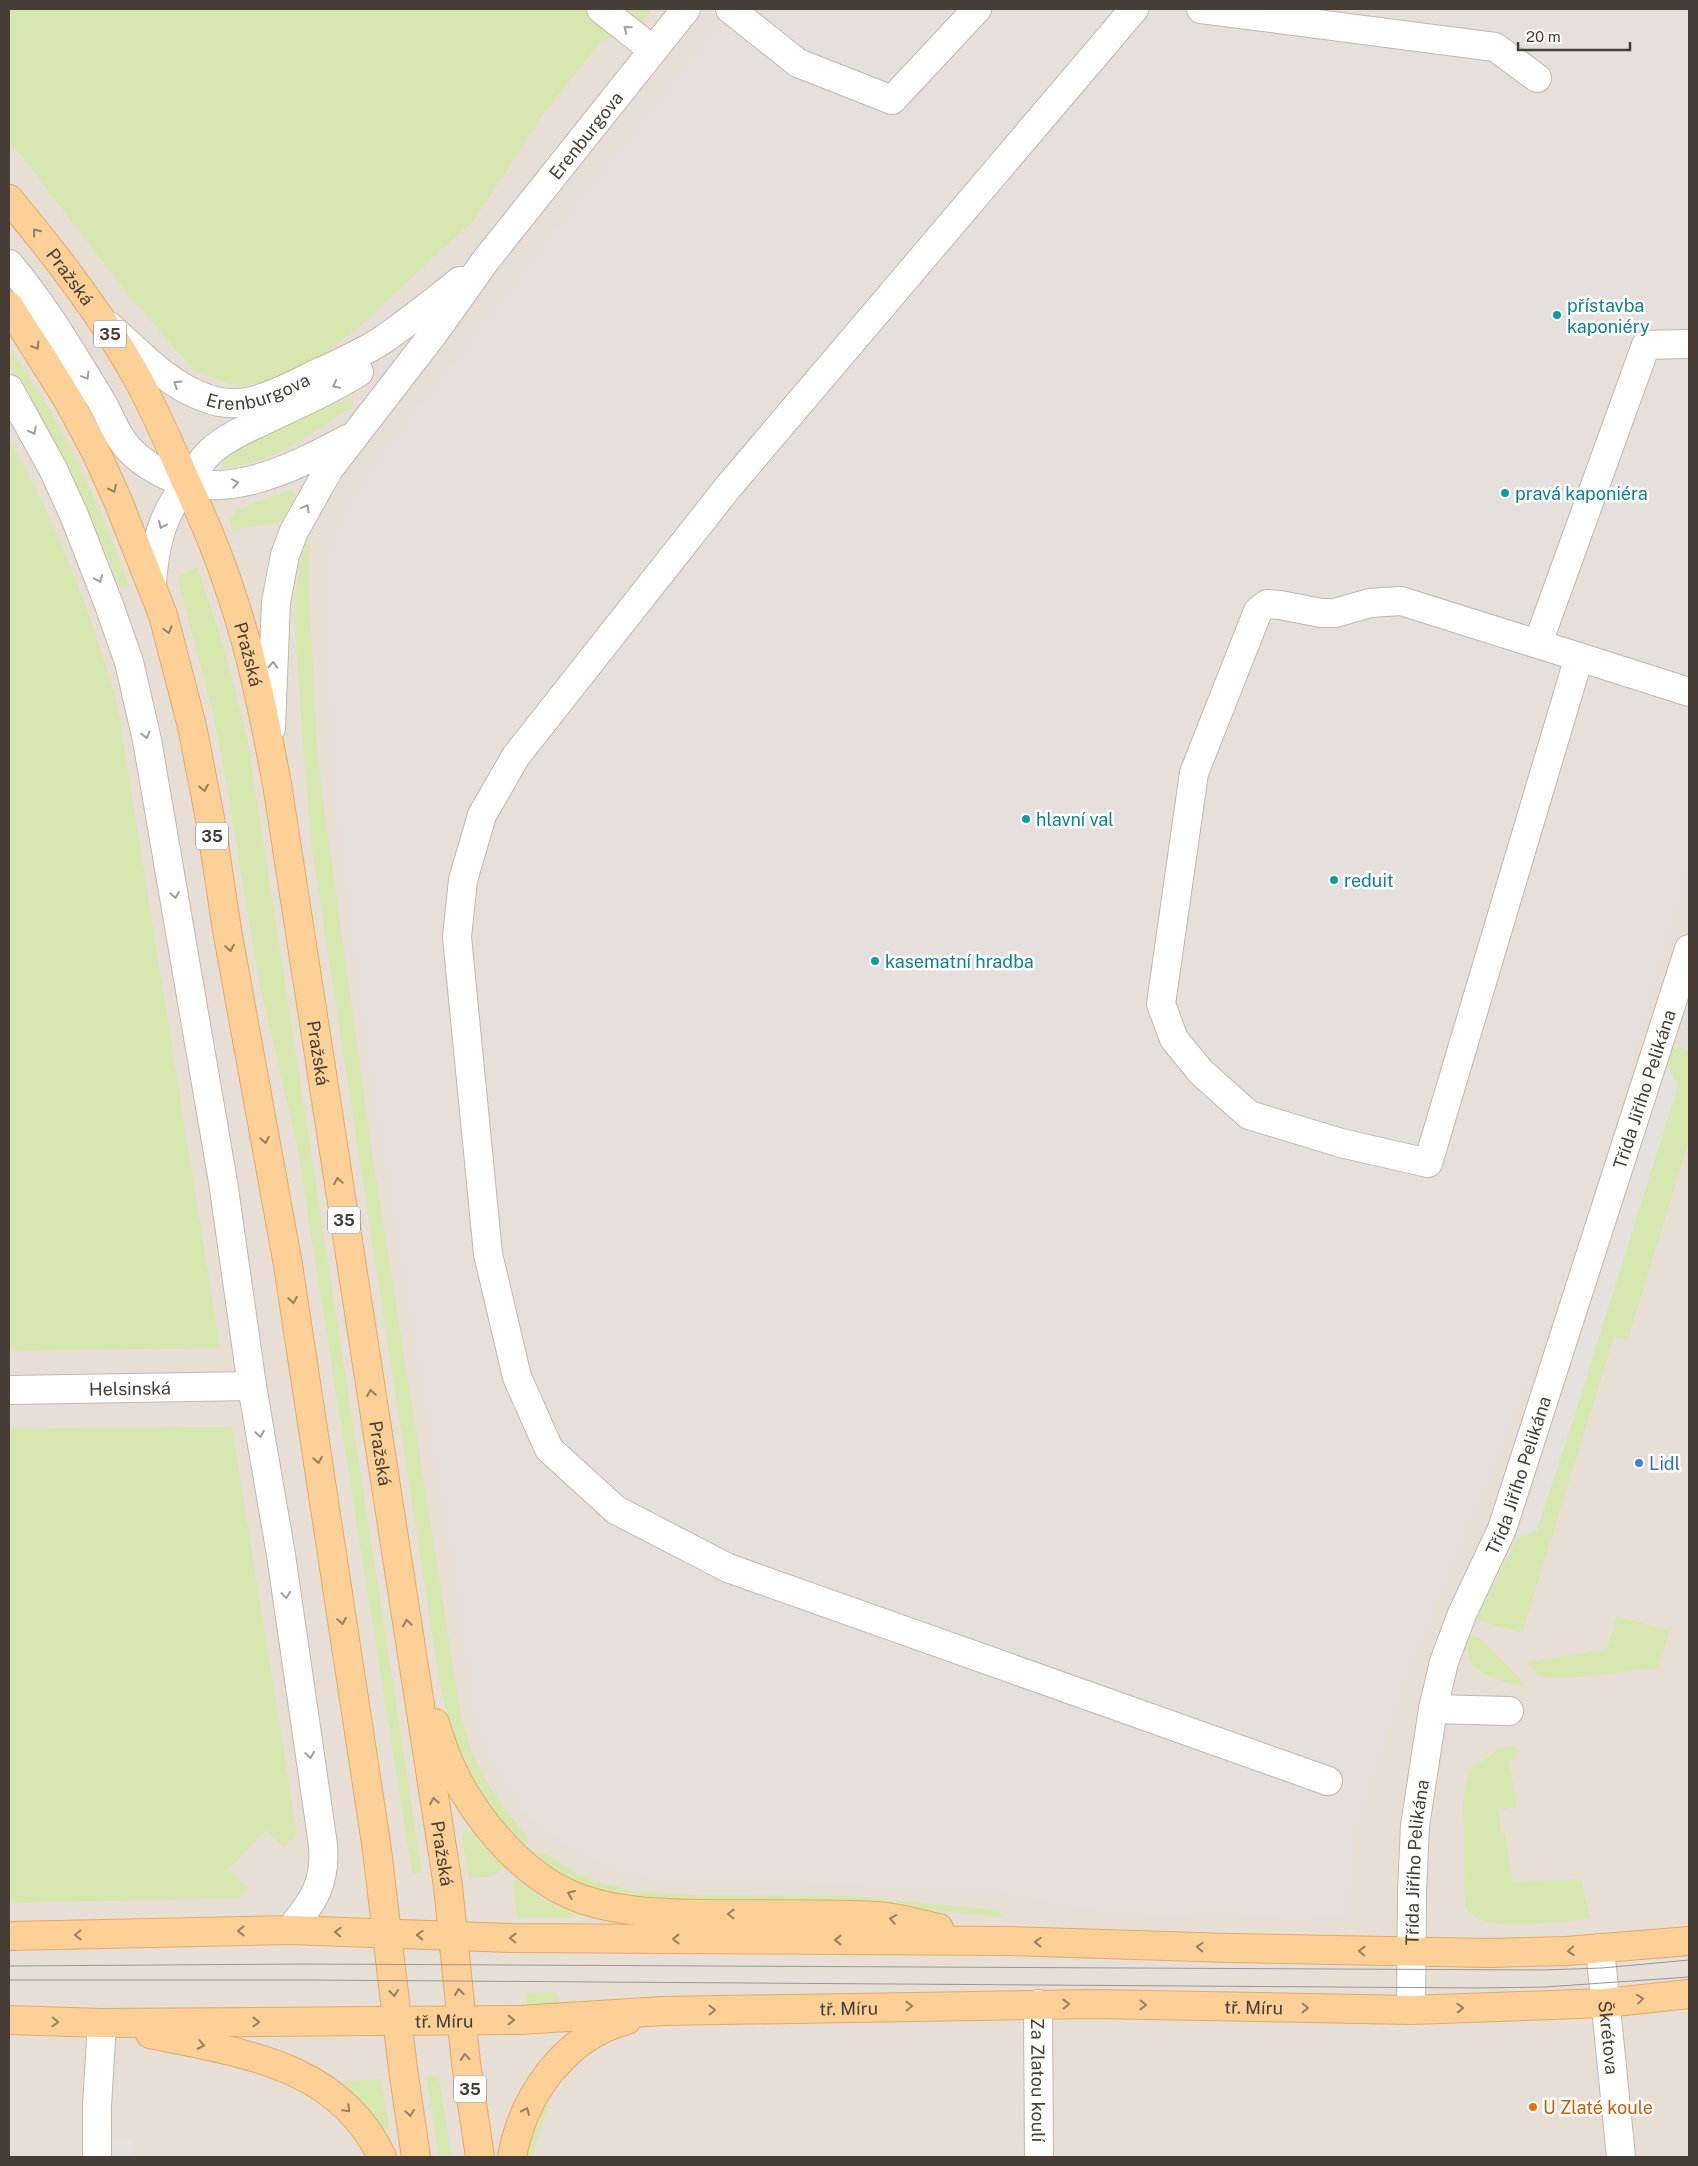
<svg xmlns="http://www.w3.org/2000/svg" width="1698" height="2166" font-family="'Public Sans',sans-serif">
<rect width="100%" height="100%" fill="#f3eee7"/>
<path fill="#e7dfd5" d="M 653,9 L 1689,9 L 1689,2157 L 9,2157 L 9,74 L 543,115 L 600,42 L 641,24 Z"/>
<path fill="#e5e0dc" d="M 732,9 L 1689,9 L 1689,869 L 1596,1189 L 1531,1378 L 1413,1664 L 1360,1817 L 1347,1918 L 1291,1919 L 1187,1914 L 1186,1918 L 1133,1916 L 1132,1912 L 1081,1910 L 989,1891 L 648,1879 L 599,1864 L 548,1833 L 522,1809 L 501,1779 L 482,1743 L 472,1707 L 458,1599 L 369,1075 L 332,789 L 326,622 L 326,582 L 329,551 L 349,504 L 373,466 L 562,222 Z"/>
<path fill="#d6e7b0" d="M 9,9 L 653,9 L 641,24 L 600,43 L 543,115 L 474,220 L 360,326 L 320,357 L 265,382 L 241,386 L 216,380 L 194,370 L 128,295 L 20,154 L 9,143 Z
M 9,347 C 61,419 100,503 129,586 L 121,589 L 73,475 L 32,400 L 9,364 Z
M 350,399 L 354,401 L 353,406 C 315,430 275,464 228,467 L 225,467 L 222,463 L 223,458 L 229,452 L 331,404 Z
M 9,440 C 57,522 90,611 117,702 L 220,1348 L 9,1351 Z
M 292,490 L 295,494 L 294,499 L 280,522 L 233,530 L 229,519 L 236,510 L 286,491 Z
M 307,542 L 310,544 L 309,585 L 316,733 L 321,785 L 372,1152 L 461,1716 C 473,1767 493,1796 527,1836 L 528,1841 L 523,1844 C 477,1798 451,1742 439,1679 L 312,849 C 307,795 303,743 299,689 C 296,645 290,584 307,542 Z
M 197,567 L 222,641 L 247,737 L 422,1873 L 412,1873 L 297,1146 L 258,976 L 226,781 L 213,713 L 177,577 Z
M 1673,1046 L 1689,1050 L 1689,1141 L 1628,1339 L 1614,1337 L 1522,1633 L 1477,1620 L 1517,1538 L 1537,1530 L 1678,1086 L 1667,1065 Z
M 232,1427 L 297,1834 L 284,1848 L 266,1830 L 228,1870 L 248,1887 L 238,1898 L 9,1903 L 9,1429 Z
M 1617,1616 L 1670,1631 L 1658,1668 C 1637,1669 1555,1683 1541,1676 C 1535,1674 1532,1667 1528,1662 L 1607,1649 Z
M 1470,1635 L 1480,1638 L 1525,1684 L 1524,1688 C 1508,1683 1471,1674 1468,1655 C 1467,1648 1469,1642 1470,1635 Z
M 1516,1746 L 1517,1759 L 1509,1760 L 1517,1807 L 1498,1810 L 1501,1834 L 1505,1834 L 1513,1882 L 1581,1879 L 1590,1918 C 1565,1922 1500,1929 1478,1919 C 1472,1916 1467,1911 1465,1905 L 1463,1801 L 1467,1779 L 1473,1767 L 1500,1748 Z
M 465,1831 L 476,1833 L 504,1867 L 494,1876 L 469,1879 L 462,1837 Z
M 543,1852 L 576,1873 L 601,1883 L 633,1891 L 698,1895 L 850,1896 L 994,1910 L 1000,1912 L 1002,1917 L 896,1907 L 678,1902 L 616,1896 L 582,1885 L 569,1878 L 546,1864 L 538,1855 Z
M 516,1879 C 529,1889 542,1900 557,1906 C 564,1908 570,1908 574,1914 L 573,1918 L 517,1918 L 513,1883 Z
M 555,1992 L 558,1995 L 559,2000 L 557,2005 L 527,2005 L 526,1993 Z
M 438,2075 L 452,2157 L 439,2157 L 426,2076 Z
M 381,2079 L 389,2124 L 389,2127 L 385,2130 L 382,2128 L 364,2103 L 342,2082 Z
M 544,2101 L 549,2105 L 540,2129 L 533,2157 L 526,2157 L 529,2139 Z"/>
<path fill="#e4e1df" d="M 1667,1065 L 1678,1086 L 1574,1417 L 1537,1530 L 1517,1538 Z
M 107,2138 L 132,2138 L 131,2157 L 107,2157 Z"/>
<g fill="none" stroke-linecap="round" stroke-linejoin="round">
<defs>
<g id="minor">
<path d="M 601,9 L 653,50"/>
<path d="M 730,9 L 798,63 L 892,100 L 977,9"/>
<path d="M 1134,9 L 729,486 L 516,756 L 482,815 L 463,880 L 457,937 L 488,1254 L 517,1377 L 549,1449 L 616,1510 L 728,1568 L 1328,1781"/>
<path d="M 1201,9 L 1495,47 L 1537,78"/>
<path d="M 9,264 C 44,305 71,352 100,399 C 110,415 115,434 128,448 C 136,457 147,465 158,471 C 220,506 291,469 347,439"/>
<path id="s1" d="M 109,326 C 139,352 167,385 206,398 C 218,403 234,404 247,402 C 272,397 297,383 320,372 C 342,362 365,352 384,339 C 410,321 435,301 460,281"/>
<path d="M 9,389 L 53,469 L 74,515 L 109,605 L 129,662 L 147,740 L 223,1182 L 252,1386 L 281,1555 L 323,1845 C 326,1885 313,1901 290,1930"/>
<path d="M 152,583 C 155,544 161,517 186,484 C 194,473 200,461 211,451 C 228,436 250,427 271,417 C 301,403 331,390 359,372"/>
<path d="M 1401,601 L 1579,657 L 1428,1163 L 1341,1143 L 1249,1115 L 1201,1072 L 1174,1039 L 1161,1004 L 1194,773 L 1258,611 L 1267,604 L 1280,605 L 1321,613 L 1335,613 L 1370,603 Z"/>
<path d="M 1538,643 L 1646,345 L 1689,344"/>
<path d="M 1579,657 L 1689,692"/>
<path id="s2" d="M 271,728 L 276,602 L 285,555 L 294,531 L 329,469 L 434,333 L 486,260 L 686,9"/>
<path id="s3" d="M 9,1390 L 252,1386"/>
<path d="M 1433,1709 L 1509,1711"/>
<path id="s4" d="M 1600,1948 L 1621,2157"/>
<path id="s5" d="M 1038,2004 L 1039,2157"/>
<path id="s6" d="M 1411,2010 L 1412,1892 L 1415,1826 L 1433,1709 L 1444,1662 L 1462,1614 L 1502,1529 L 1689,949"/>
<path d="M 97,2157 L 97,2106 L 102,2023"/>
</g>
<g id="major">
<path id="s7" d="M 9,199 C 55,254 100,312 135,374 C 155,410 171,447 187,484 C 204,520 220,558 232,596 C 253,658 265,721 277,784 L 448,1886 L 466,2063 L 480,2157"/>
<path d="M 9,306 L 68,400 L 95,450 L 118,501 L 163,615 L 192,726 L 211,824 L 227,930 L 288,1265 L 377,1850 L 403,2069 L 416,2157"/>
<path d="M 435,1723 C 440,1739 445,1755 452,1769 C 474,1817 520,1872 569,1894 C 611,1913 661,1913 706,1914 C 763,1915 820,1913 876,1916 C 897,1917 919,1924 939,1928"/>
<path d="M 9,1936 L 290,1930 L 510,1938 L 1010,1941 L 1230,1948 L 1489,1953 L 1567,1951 L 1689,1941"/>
<path id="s8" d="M 9,2020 L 102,2023 L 520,2020 L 663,2011 L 1094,2004 L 1411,2010 L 1606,2003 L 1689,1994"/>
<path d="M 150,2034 C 240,2053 338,2063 382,2157"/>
<path d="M 512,2157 C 523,2096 564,2037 627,2020"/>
</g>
</defs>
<use href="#minor" stroke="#c1b7ad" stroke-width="30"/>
<use href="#major" stroke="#e2aa66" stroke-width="30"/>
<use href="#minor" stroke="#fff" stroke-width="28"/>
<use href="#major" stroke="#fcd097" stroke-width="28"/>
<path stroke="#969696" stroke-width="1" d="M 9,1966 L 303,1964 L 1541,1970 L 1602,1968 L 1689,1960
M 9,1980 L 309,1980 L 1480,1988 L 1545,1987 L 1689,1977"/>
</g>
<defs><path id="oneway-chevron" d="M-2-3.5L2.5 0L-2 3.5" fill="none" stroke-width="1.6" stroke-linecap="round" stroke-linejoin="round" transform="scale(1.25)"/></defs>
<g stroke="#a29e9a">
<use href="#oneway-chevron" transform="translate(627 29) rotate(-141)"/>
<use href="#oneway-chevron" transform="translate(86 376) rotate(59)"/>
<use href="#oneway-chevron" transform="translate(177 384) rotate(-148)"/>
<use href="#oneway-chevron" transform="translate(336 385) rotate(152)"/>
<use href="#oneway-chevron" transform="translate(33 431) rotate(62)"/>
<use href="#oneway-chevron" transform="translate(235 483) rotate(-11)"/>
<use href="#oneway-chevron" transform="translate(306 508) rotate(-61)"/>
<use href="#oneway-chevron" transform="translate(162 525) rotate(113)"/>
<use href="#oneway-chevron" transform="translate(99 579) rotate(68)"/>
<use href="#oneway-chevron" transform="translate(273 665) rotate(-88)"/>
<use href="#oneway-chevron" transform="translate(146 735) rotate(77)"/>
<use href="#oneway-chevron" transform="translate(175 895) rotate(80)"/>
<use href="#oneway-chevron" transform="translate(260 1434) rotate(80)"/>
<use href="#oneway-chevron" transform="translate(286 1595) rotate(82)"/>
<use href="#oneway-chevron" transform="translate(310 1755) rotate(82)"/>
</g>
<g stroke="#987f62">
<use href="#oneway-chevron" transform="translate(36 232) rotate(-128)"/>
<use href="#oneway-chevron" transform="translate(36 346) rotate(58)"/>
<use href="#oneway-chevron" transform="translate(113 489) rotate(65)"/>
<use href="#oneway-chevron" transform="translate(168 630) rotate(74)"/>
<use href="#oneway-chevron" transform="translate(204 788) rotate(79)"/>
<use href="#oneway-chevron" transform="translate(230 948) rotate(80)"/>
<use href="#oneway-chevron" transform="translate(265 1140) rotate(80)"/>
<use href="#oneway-chevron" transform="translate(338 1181) rotate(-99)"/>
<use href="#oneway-chevron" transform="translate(293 1300) rotate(81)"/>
<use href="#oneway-chevron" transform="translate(371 1393) rotate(-99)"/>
<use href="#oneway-chevron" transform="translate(318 1460) rotate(81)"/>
<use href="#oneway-chevron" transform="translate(342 1621) rotate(81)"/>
<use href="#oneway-chevron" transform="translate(407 1623) rotate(-99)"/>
<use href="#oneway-chevron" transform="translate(434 1801) rotate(-99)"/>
<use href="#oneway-chevron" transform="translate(571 1894) rotate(-157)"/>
<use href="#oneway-chevron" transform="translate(731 1914) rotate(-179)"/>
<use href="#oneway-chevron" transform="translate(893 1919) rotate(-169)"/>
<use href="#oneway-chevron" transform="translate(241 1931) rotate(179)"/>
<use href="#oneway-chevron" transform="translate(338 1932) rotate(-178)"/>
<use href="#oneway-chevron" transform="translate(78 1935) rotate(179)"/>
<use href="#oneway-chevron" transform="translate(420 1935) rotate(-178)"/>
<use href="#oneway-chevron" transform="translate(513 1938) rotate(-179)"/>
<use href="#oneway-chevron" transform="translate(676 1939) rotate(-180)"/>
<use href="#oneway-chevron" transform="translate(838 1940) rotate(-180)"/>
<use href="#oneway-chevron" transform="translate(1038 1942) rotate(-178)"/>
<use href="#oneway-chevron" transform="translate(1200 1947) rotate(-178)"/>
<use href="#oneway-chevron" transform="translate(1362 1951) rotate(-179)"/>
<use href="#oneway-chevron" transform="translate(1571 1951) rotate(176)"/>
<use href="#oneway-chevron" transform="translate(459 1992) rotate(-97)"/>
<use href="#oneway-chevron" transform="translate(394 1993) rotate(83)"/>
<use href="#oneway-chevron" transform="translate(1640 1999) rotate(-7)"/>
<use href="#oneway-chevron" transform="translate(1066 2004) rotate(-1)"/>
<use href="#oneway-chevron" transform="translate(1143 2005) rotate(1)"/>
<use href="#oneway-chevron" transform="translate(909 2006) rotate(-1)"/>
<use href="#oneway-chevron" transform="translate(1305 2008) rotate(1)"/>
<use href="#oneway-chevron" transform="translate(1460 2008) rotate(-2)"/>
<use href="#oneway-chevron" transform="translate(712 2010) rotate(-1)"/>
<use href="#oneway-chevron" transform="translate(511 2020)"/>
<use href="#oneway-chevron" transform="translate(55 2022) rotate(2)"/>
<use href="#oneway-chevron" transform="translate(256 2022)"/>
<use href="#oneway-chevron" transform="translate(201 2045) rotate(12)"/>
<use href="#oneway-chevron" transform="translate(465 2057) rotate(-95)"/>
<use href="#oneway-chevron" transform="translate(347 2109) rotate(46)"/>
<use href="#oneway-chevron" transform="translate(526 2111) rotate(-66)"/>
<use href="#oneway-chevron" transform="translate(410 2113) rotate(81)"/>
</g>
<g fill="#0f9aa8" stroke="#fff" stroke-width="2">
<circle cx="1557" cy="315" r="5"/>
<circle cx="1505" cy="493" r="5"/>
<circle cx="1026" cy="819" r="5"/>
<circle cx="1334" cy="880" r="5"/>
<circle cx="875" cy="961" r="5"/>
</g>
<circle fill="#3f7fe0" stroke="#fff" stroke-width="2" cx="1639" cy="1463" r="5"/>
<circle fill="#e8710a" stroke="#fff" stroke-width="2" cx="1533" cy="2107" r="5"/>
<g text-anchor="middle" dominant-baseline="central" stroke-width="5" stroke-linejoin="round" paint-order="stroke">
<g fill="#fff" stroke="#7e7772" stroke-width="1">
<rect x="94" y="320.5" width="32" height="27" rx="4"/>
<rect x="196" y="822.5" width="32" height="27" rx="4"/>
<rect x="328" y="1206.5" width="32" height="27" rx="4"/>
<rect x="454" y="2075.5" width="32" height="27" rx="4"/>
</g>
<g font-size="16" font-weight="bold" fill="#463d36">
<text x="110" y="334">35</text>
<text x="212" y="836">35</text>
<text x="344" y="1220">35</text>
<text x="470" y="2089">35</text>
</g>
<g font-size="18" fill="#463d36" stroke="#fff">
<text stroke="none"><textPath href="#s2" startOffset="692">Erenburgova</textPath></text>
<text stroke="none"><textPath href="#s7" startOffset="99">Pražská</textPath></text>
<text stroke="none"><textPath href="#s1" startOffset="176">Erenburgova</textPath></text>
<text stroke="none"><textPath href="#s7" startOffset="519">Pražská</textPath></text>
<text stroke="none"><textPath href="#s7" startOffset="924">Pražská</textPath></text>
<text stroke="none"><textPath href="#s6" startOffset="958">Třída Jiřího Pelikána</textPath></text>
<text stroke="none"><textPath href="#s3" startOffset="121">Helsinská</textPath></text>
<text stroke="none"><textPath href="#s7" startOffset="1329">Pražská</textPath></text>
<text stroke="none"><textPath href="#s6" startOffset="552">Třída Jiřího Pelikána</textPath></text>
<text stroke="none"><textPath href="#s7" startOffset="1734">Pražská</textPath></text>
<text stroke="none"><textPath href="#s6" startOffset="148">Třída Jiřího Pelikána</textPath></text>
<text stroke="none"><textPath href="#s8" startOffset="840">tř. Míru</textPath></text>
<text stroke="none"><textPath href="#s8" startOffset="1245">tř. Míru</textPath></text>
<text stroke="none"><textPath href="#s8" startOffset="435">tř. Míru</textPath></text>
<text stroke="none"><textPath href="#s4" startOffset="90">Škrétova</textPath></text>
<text stroke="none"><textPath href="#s5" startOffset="76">Za Zlatou koulí</textPath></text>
</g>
<g font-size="18" fill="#0d838f" stroke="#fff" text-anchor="start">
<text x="1567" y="305">přístavba<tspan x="1567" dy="21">kaponiéry</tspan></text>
<text x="1515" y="493">pravá kaponiéra</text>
<text x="1036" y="819">hlavní val</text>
<text x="1344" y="880">reduit</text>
<text x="885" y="961">kasematní hradba</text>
</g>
<g font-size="18" fill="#366cbe" stroke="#fff" text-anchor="start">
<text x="1649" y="1463">Lidl</text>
</g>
<g font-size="18" fill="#c56008" stroke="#fff" text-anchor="start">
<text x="1543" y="2107">U Zlaté koule</text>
</g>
</g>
<rect width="1698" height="2166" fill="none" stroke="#463d36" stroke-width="20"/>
<path d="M1518 42v8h112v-8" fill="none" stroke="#463d36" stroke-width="2.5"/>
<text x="1526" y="42" font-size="15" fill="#463d36" stroke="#ffffff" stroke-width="4" paint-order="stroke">20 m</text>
</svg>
